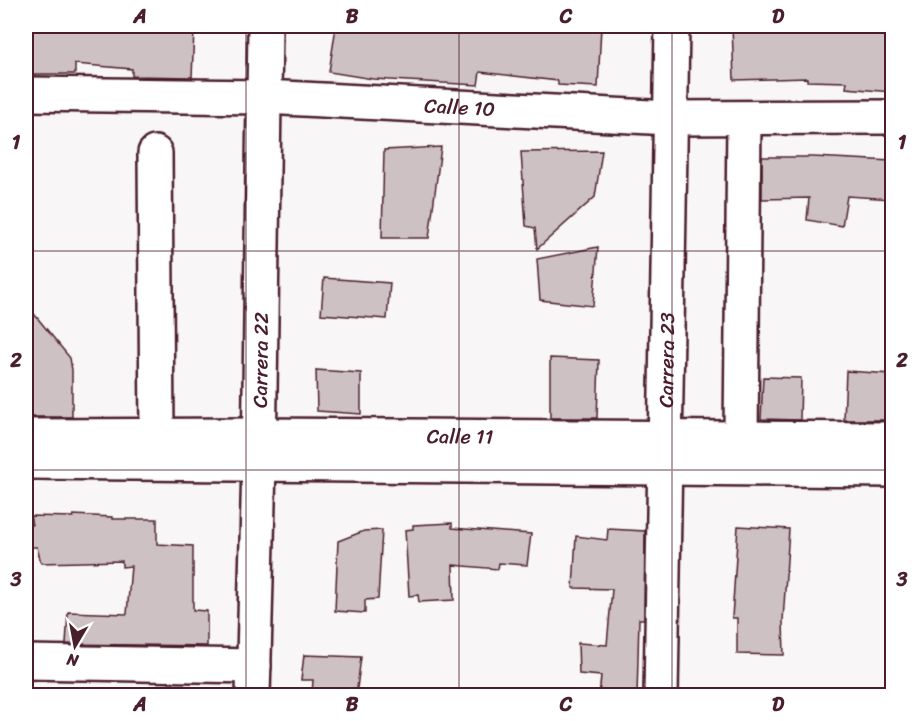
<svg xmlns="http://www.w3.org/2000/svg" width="918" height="721" font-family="Sriracha,sans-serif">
<rect width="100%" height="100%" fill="#f8f6f7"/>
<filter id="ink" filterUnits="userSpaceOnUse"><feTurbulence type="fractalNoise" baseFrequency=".0167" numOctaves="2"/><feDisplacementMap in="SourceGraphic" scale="12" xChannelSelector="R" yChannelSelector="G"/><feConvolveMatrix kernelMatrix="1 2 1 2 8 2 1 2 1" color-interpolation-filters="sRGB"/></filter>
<g filter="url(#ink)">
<path fill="#cdc1c4" stroke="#4a1f2b" stroke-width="1.5" d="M 26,26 L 106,26 L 194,30 L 192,77 L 132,76 L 132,69 L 75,64 L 75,74 L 26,74 Z
M 346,26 L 601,26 L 598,87 L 558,85 L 558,81 L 480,72 L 478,85 L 373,79 L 329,72 L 336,27 Z
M 732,26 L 892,26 L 892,92 L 846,88 L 847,82 L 807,81 L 807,78 L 734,80 Z
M 441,147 L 429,238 L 382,238 L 384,150 Z
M 602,151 L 595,197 L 537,249 L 535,228 L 526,226 L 521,152 Z
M 762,157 L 813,157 L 892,161 L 892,199 L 847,196 L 842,226 L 807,220 L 809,198 L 762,199 Z
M 598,247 L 593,306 L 540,300 L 537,259 Z
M 324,278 L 390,283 L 387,319 L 321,314 Z
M 26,304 L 70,358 L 72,370 L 72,417 L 26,417 Z
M 550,358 L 599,360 L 597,418 L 550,418 Z
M 316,370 L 361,373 L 361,414 L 317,411 Z
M 846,371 L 892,374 L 892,420 L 844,420 Z
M 763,377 L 801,378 L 800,420 L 761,419 Z
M 73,515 L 112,517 L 112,519 L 157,519 L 157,544 L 193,546 L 193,610 L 207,611 L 207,646 L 66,644 L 68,612 L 127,614 L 131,566 L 122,567 L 122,561 L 41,563 L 37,547 L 26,547 L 26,525 L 32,525 L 30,516 L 73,517 Z
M 452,523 L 452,528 L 531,534 L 527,565 L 499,563 L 498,569 L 453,565 L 454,600 L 419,602 L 418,595 L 409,596 L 405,530 L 413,529 L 413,525 Z
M 738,526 L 789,529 L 783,621 L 784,655 L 737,654 L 737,618 L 732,618 Z
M 608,529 L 645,531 L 644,619 L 639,619 L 637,696 L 599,696 L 601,676 L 579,674 L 578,643 L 607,645 L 612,589 L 573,588 L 576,536 L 607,540 Z
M 382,530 L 378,599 L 365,600 L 365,613 L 335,611 L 338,541 L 364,531 Z
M 304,655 L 361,657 L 356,696 L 312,696 L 313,680 L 301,680 Z"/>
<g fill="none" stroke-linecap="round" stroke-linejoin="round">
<defs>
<g id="minor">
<path id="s1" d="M 26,94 L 264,97 L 670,118 L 892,117"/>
<path d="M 155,153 L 157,435"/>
<path id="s2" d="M 26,436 L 258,435 L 892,439"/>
<path d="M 741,437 L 744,119"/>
<path d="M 26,462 L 892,470"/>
<path d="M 26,662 L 254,666"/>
<path id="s3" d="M 253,696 L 259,464 L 265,26"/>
<path id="s4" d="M 661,696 L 672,26"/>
</g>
</defs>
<use href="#minor" stroke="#4a1f2b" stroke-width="38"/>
<use href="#minor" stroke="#fff" stroke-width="33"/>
</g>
</g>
<path fill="none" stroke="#4a1f2b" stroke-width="1.5" stroke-opacity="0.55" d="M 246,26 L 246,696M 459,26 L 459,696M 672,26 L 672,696M 26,251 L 892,251M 26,470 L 892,470"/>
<g text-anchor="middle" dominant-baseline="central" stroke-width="4.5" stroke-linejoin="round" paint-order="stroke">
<g font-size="20" fill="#4a1f2b" stroke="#fff">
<text stroke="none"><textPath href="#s1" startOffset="434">Calle 10</textPath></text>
<text stroke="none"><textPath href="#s3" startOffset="336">Carrera 22</textPath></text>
<text stroke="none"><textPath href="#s4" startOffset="336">Carrera 23</textPath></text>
<text stroke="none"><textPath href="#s2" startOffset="434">Calle 11</textPath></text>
</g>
</g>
<rect width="918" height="721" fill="none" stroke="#fff" stroke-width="66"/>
<g transform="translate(75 646) rotate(190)" stroke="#ffffff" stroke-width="4.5" paint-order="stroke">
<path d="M0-4.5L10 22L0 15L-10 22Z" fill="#4a1f2b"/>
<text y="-9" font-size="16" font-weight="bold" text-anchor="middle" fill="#4a1f2b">N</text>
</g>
<rect x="33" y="33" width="852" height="655" fill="none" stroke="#4a1f2b" stroke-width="2"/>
<g font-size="20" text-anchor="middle" font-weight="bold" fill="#4a1f2b">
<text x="140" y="23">A</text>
<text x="352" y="23">B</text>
<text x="566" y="23">C</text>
<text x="778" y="23">D</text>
<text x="16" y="149">1</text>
<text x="902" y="149">1</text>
<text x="16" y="367">2</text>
<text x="902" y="367">2</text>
<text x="16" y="586">3</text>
<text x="902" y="586">3</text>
<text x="140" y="711">A</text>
<text x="352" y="711">B</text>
<text x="566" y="711">C</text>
<text x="778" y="711">D</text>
</g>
</svg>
